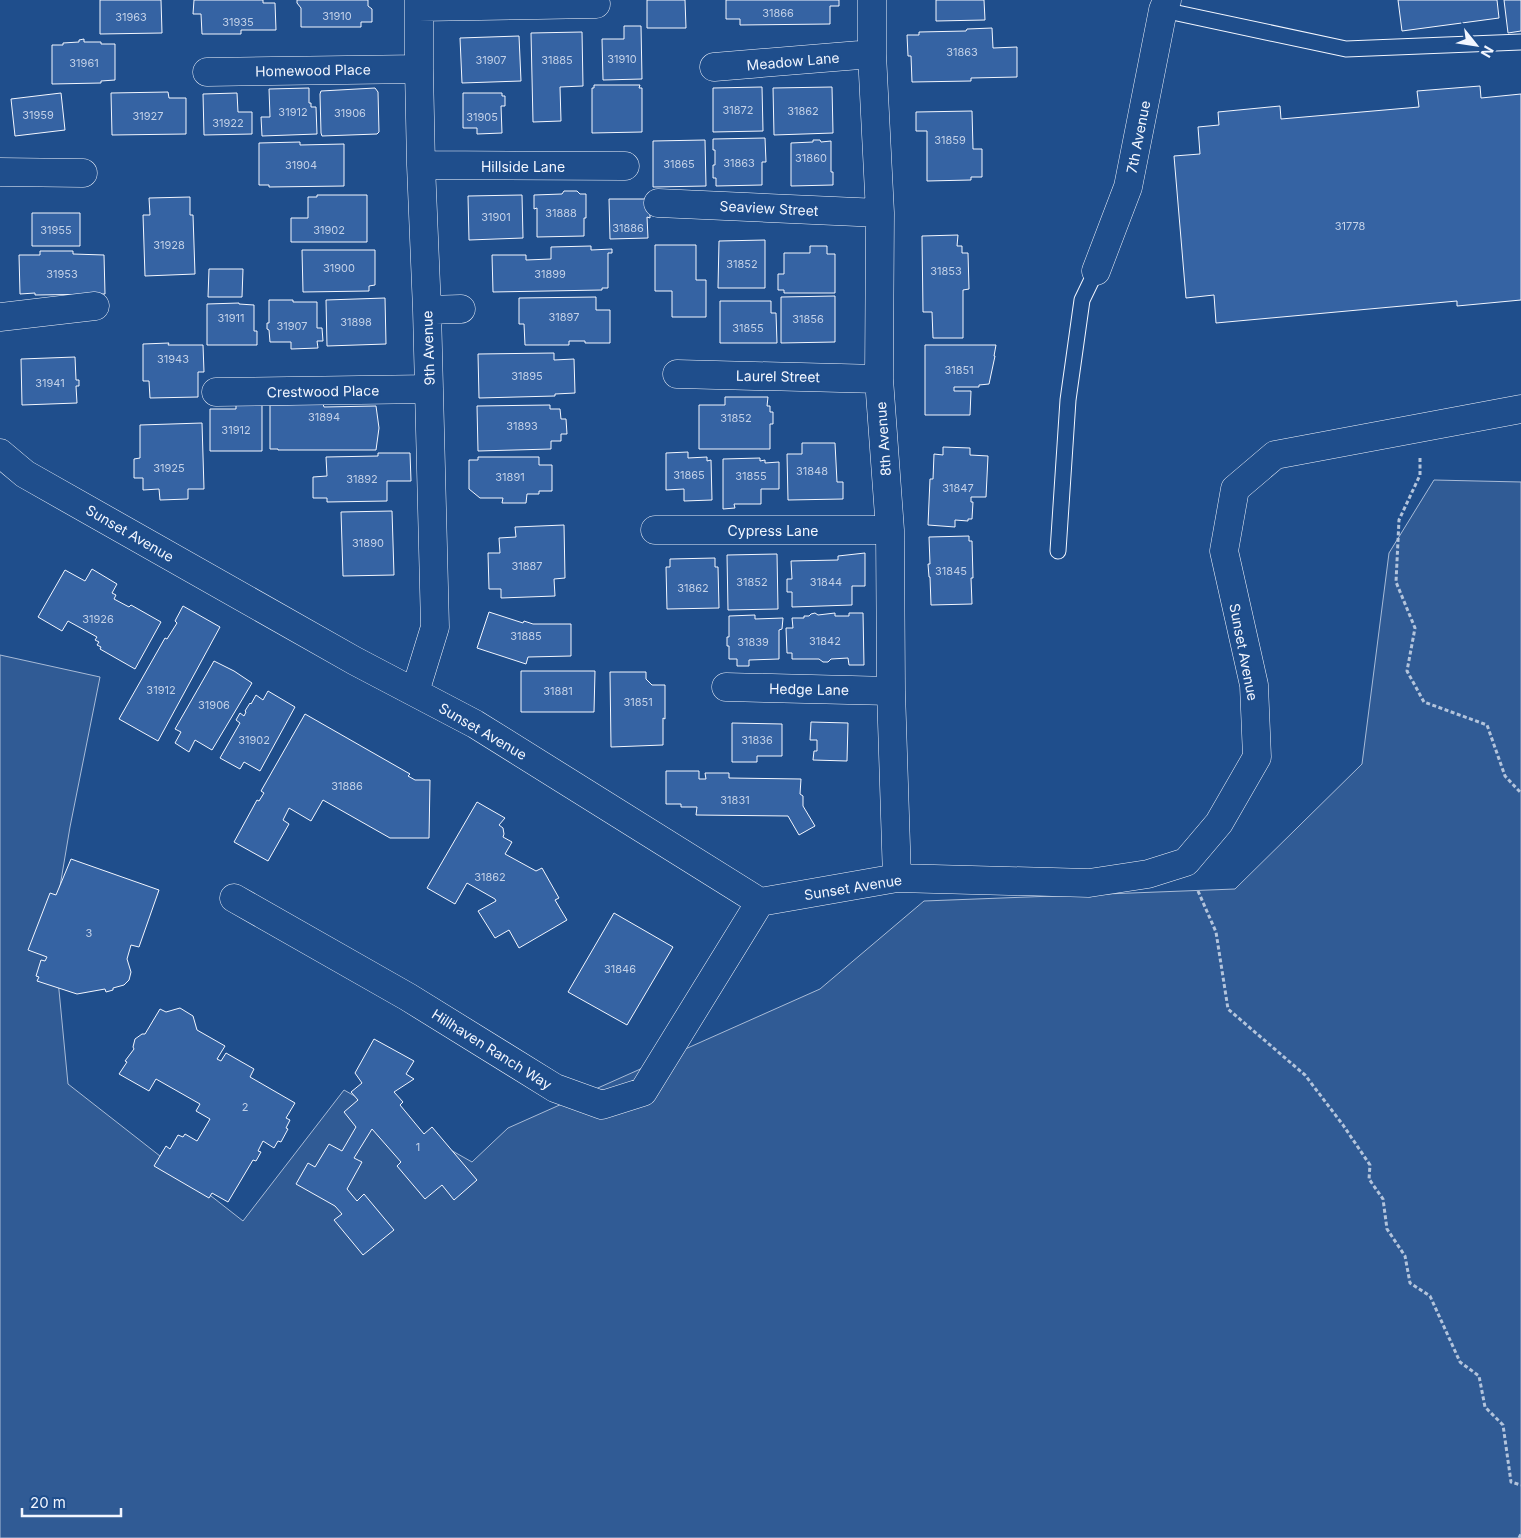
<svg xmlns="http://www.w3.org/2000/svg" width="1521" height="1538" font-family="Inter,sans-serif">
<rect width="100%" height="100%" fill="#1f4e8c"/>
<path fill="#305b95" stroke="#a8bbd7" d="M 1434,480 L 1521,482 L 1521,1538 L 0,1538 L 0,655 L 100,677 L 70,827 L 53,928 L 68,1084 L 243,1221 L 344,1090 L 472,1162 L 508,1128 L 820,989 L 924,901 L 1235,889 L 1362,764 L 1389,553 Z"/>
<path fill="#3563a3" stroke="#f2f6ff" d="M 100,0 L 161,0 L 162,33 L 100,34 Z
M 194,0 L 263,0 L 263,3 L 275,3 L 276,30 L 241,30 L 241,34 L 202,34 L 201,14 L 193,14 Z
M 297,0 L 368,0 L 368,6 L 372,9 L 372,22 L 361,22 L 361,27 L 301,27 L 301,8 L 297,3 Z
M 647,0 L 685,0 L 686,28 L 647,28 Z
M 726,0 L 839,0 L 839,6 L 830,6 L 830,24 L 740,25 L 740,19 L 726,19 Z
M 936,0 L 984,0 L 985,20 L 936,21 Z
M 1398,0 L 1497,0 L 1499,18 L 1402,31 Z
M 1504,0 L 1521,0 L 1521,31 L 1508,33 Z
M 624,26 L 641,26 L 642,79 L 603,80 L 602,39 L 624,39 Z
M 992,28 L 993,48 L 1017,47 L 1017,77 L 971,78 L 971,81 L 912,82 L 911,56 L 908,56 L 907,35 L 919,35 L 919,32 L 966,31 L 967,29 Z
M 582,32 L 583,86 L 560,87 L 561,121 L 533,122 L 531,33 Z
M 519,36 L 521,81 L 462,83 L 460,38 Z
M 84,39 L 84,42 L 101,42 L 101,44 L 115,44 L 115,80 L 101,81 L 101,83 L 52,84 L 52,45 L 63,45 L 63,43 L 79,42 L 79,40 Z
M 594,85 L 640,85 L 639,88 L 642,88 L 642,132 L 592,133 L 592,88 L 594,88 Z
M 1480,86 L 1481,98 L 1521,94 L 1521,300 L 1457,306 L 1457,301 L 1216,323 L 1214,295 L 1186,298 L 1174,156 L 1200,154 L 1198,127 L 1219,125 L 1218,112 L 1280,106 L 1281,119 L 1419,107 L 1417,91 Z
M 762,87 L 763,131 L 713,132 L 713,88 Z
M 832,87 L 833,133 L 774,135 L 773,88 Z
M 309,88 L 309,103 L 311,103 L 311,107 L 316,107 L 317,134 L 262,136 L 261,117 L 270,117 L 269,89 Z
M 375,88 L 378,92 L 379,132 L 377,134 L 322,136 L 321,133 L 320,94 L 321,91 Z
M 168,92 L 169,98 L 186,98 L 186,134 L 112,135 L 111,93 Z
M 61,93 L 65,130 L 15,136 L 11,99 Z
M 237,93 L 238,112 L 252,112 L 252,134 L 204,135 L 203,94 Z
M 463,93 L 502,93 L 502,96 L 505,96 L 505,106 L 501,106 L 502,133 L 477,134 L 477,128 L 463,128 Z
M 972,111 L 973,149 L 982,149 L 982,177 L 971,177 L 971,180 L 927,181 L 927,131 L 916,131 L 916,112 Z
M 765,138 L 766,162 L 762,162 L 762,185 L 716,186 L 716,178 L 713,178 L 713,165 L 715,165 L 715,150 L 713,150 L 713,139 Z
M 705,140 L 706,186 L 653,187 L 653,141 Z
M 813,140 L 820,140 L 821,142 L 831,141 L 831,172 L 833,172 L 833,185 L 791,186 L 791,143 L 813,142 Z
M 300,142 L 300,145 L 344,144 L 344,186 L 269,187 L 269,185 L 259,185 L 259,143 Z
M 564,191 L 577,191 L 580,194 L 586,194 L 586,218 L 584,218 L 584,236 L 537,237 L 537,208 L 534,209 L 534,195 L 562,194 Z
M 317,195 L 367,195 L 367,242 L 291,242 L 291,218 L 308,218 L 308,197 L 317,197 Z
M 522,195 L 523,238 L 469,240 L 468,196 Z
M 190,197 L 190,215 L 193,215 L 195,274 L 145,276 L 143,215 L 150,215 L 149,198 Z
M 609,199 L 647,199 L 650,201 L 650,218 L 647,217 L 648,238 L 610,239 Z
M 32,213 L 80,213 L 80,246 L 32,246 Z
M 958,235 L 957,246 L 962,246 L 962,253 L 968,253 L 969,289 L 963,290 L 963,338 L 933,338 L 932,312 L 923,312 L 922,236 Z
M 765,240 L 765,288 L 718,288 L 719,241 Z
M 655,245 L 696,245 L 696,280 L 706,280 L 706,317 L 672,317 L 672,291 L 655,291 Z
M 591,246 L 591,250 L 612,249 L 612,253 L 608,253 L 608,288 L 602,288 L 602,290 L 493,292 L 492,255 L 526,255 L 526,260 L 551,259 L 551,247 Z
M 810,246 L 827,246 L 827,254 L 835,254 L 835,293 L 784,293 L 784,290 L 778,290 L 778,274 L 784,274 L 784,253 L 810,253 Z
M 302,250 L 375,250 L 375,285 L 369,286 L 369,291 L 303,292 Z
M 40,251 L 73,251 L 73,254 L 104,255 L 105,294 L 35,295 L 35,293 L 20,294 L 19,255 L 40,255 Z
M 209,269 L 243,269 L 242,297 L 208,297 Z
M 835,296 L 835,342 L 781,343 L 781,297 Z
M 596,297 L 596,310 L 610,310 L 610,343 L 585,343 L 585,341 L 569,341 L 569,345 L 525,345 L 524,324 L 519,324 L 519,298 Z
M 385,298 L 386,344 L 327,346 L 326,300 Z
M 269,300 L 293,300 L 293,302 L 317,302 L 317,328 L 322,328 L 323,341 L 317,341 L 318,348 L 291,349 L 291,342 L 270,342 L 269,330 L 267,329 L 267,323 L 269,323 Z
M 720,301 L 771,301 L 771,313 L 776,313 L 777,343 L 720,343 Z
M 239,303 L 239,304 L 254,305 L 254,331 L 257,331 L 257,345 L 207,345 L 207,304 Z
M 169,343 L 168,345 L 203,345 L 204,372 L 198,372 L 198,397 L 150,398 L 149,381 L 143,381 L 143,344 Z
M 925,345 L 996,345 L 994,356 L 995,356 L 989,384 L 979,385 L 979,387 L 954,387 L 954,391 L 971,391 L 970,415 L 925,415 Z
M 554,353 L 554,360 L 574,359 L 575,393 L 555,394 L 555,396 L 479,398 L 478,354 Z
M 75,357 L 76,380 L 79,380 L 79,386 L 76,386 L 77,403 L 22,405 L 21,359 Z
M 725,397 L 768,397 L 767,406 L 770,406 L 770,412 L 773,412 L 773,424 L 770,424 L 770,449 L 699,449 L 699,405 L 725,405 Z
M 236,404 L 262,404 L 262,451 L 210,451 L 210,409 L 236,409 Z
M 323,404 L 324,407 L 376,406 L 379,428 L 376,450 L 278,450 L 278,449 L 270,449 L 270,405 Z
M 550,405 L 550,409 L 560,409 L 561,419 L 566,419 L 567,434 L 561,434 L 561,441 L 551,441 L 551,449 L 478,451 L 477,406 Z
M 202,423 L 204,489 L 188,489 L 188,499 L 160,500 L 159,489 L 143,490 L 143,478 L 134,478 L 134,459 L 140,458 L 140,425 Z
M 802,443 L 835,443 L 837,482 L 843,482 L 843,499 L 788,500 L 787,454 L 802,454 Z
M 943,447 L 970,448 L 970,455 L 988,456 L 986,497 L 971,497 L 971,502 L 973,502 L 972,519 L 968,519 L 968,521 L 955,520 L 955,527 L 928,525 L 930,479 L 933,479 L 934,454 L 943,455 Z
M 688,452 L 688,458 L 707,457 L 707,461 L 711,460 L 712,500 L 684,501 L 684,489 L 666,490 L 666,453 Z
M 378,453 L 410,453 L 411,481 L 387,481 L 387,501 L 327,502 L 327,498 L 313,498 L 313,477 L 327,476 L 326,457 L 378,456 Z
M 478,457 L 539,457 L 539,465 L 552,465 L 552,491 L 539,491 L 539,494 L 527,494 L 526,503 L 502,503 L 503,498 L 480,498 L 469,489 L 469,460 L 478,460 Z
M 760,458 L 760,461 L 765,460 L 765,463 L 779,462 L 779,489 L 761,489 L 761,504 L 734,504 L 735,508 L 723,509 L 723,459 Z
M 392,511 L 394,575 L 343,576 L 341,512 Z
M 564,525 L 565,578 L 554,579 L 555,596 L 501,598 L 501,589 L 489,589 L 488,553 L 500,553 L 499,538 L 516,537 L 515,527 Z
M 969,536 L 969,541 L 972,541 L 973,578 L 971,578 L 972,604 L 931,605 L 930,577 L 929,577 L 928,564 L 930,564 L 929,537 Z
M 865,553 L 865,586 L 852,586 L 852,605 L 792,607 L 792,592 L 787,592 L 787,579 L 792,579 L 791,561 L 838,560 L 838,556 Z
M 777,554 L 778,609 L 728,610 L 727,555 Z
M 715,558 L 715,567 L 718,567 L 719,608 L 667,609 L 666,567 L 670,567 L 670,559 Z
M 92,569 L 117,584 L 112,593 L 116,595 L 114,599 L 129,607 L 131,605 L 161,622 L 135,669 L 100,649 L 101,647 L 97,645 L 99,642 L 95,640 L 97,637 L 68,621 L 62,631 L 38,617 L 65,570 L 85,581 Z
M 183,606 L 220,627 L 158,741 L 119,719 L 165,638 L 167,639 L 177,623 L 175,621 Z
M 489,612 L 523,623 L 524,621 L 533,624 L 571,624 L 571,656 L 528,657 L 526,664 L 477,648 Z
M 815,613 L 818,615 L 835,613 L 835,616 L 849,616 L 849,613 L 863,613 L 864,665 L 849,665 L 848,658 L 831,659 L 828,662 L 823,662 L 819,659 L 792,659 L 792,653 L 787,653 L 786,628 L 793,628 L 792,618 L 804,618 L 804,616 L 809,616 L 811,614 Z
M 755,615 L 755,619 L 783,618 L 782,629 L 779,630 L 779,659 L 749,660 L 749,666 L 737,666 L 737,659 L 729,659 L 729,646 L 727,646 L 727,637 L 729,637 L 729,616 Z
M 214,661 L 234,671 L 252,683 L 212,750 L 195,740 L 189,752 L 175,743 L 181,732 L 175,729 Z
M 521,671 L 595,671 L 594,712 L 521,712 Z
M 610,672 L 646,672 L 646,679 L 652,685 L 665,685 L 665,719 L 663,718 L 663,745 L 611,747 Z
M 268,691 L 295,707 L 260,771 L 244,762 L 240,769 L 220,758 L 240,723 L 236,720 L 240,713 L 244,716 L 246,712 L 245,711 L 250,703 L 251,704 L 256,695 L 263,700 Z
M 305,714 L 410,774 L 408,776 L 415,780 L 430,780 L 429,838 L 390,838 L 323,800 L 311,821 L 289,808 L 283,820 L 289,824 L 268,861 L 234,842 L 257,800 L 259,801 L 264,793 L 261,791 Z
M 811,722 L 848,723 L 847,761 L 813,760 L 814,751 L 817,751 L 817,740 L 810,740 Z
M 732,723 L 782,724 L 782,756 L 757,756 L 757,762 L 732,762 Z
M 666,771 L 699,771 L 699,779 L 706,779 L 705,773 L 729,773 L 729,778 L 801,779 L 800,794 L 803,796 L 803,806 L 815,826 L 799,835 L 788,816 L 696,815 L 697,807 L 681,807 L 681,804 L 666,804 Z
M 477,802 L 505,818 L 499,825 L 503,828 L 504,834 L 503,837 L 512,842 L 505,854 L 536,871 L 542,868 L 559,898 L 555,900 L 567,920 L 519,948 L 509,930 L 495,938 L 478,911 L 496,901 L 495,899 L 467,883 L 455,904 L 427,888 Z
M 71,859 L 159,890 L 139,947 L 131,945 L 127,959 L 131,972 L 129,980 L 124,985 L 113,988 L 113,990 L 106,992 L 105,989 L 77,994 L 37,981 L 39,977 L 36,976 L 41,960 L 45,961 L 47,957 L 28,950 L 50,893 L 56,895 Z
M 614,913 L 673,947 L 627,1025 L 568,992 Z
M 180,1008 L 193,1016 L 197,1030 L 225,1046 L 217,1059 L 221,1061 L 226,1053 L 254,1069 L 250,1077 L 295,1103 L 286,1118 L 290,1120 L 286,1128 L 288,1129 L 281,1142 L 278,1141 L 274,1148 L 263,1141 L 258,1151 L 261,1152 L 256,1161 L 253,1160 L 228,1202 L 212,1193 L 209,1198 L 154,1166 L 166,1146 L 170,1149 L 178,1135 L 183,1137 L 185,1134 L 197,1141 L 210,1119 L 196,1111 L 200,1104 L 156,1079 L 149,1091 L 119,1074 L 127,1062 L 125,1061 L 134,1049 L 133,1047 L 135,1039 L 142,1034 L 145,1034 L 160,1009 L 166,1012 Z
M 374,1039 L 414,1061 L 406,1074 L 414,1079 L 394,1092 L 403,1102 L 400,1105 L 424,1134 L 432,1127 L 477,1180 L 454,1200 L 442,1185 L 425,1199 L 397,1166 L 401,1162 L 372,1129 L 354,1158 L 362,1162 L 347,1189 L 357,1201 L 364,1194 L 394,1230 L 363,1255 L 334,1220 L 342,1214 L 335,1206 L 296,1184 L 308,1163 L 315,1167 L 329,1144 L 342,1151 L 356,1127 L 344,1112 L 358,1100 L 351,1092 L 362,1083 L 355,1073 Z"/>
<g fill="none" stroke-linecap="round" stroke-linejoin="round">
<defs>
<path id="service" d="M 1163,10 L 1346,49 L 1521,42
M 1058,551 L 1068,400 L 1082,300 L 1096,271"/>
<path id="minor" d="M 872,0 L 872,54 L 880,213 L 879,379 L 890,530 L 891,691 L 897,878
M 419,7 L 596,4
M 714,67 L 872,54
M 207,72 L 419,69
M 421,165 L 625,166
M 0,172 L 83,173
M 658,203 L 880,213
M 1096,271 L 1128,187 L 1163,10 L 1167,0
M 427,310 L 461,309
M 0,317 L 95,306
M 677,374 L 879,379
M 216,392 L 429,389
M 0,453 L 25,474 L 355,661 L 475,724 L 760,902 L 897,878 L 1089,883 L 1148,874 L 1186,862 L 1219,823 L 1257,757 L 1254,685 L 1224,551 L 1235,489 L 1275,455 L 1521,409
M 655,530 L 890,530
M 726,687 L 891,691
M 415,692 L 435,627 L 427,310 L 421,165 L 419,69 L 419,0
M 234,898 L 408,997 L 555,1088 L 602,1105 L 643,1092 L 760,902"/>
</defs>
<use href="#service" stroke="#f2f6ff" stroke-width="17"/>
<use href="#minor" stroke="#f2f6ff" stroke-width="29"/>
<path stroke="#b3c4dc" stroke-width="3" stroke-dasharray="4 2.5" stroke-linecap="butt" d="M 1420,458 L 1420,475 L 1399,520 L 1396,582 L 1415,628 L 1407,671 L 1424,702 L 1487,725 L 1505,776 L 1521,793
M 1198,891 L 1216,932 L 1228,1009 L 1305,1075 L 1343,1125 L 1370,1165 L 1369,1179 L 1383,1199 L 1387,1229 L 1405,1256 L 1410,1283 L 1430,1296 L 1460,1362 L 1479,1376 L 1485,1407 L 1503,1425 L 1511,1482 L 1521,1485
M 1519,1538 L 1521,1534"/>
<use href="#service" stroke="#1f4e8c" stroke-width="15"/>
<use href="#minor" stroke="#1f4e8c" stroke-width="28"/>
</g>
<g text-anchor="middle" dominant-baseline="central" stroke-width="4" stroke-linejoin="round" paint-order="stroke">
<g font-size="11" fill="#c3d1e8">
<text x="778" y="13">31866</text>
<text x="337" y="16">31910</text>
<text x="131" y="17">31963</text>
<text x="238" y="22">31935</text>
<text x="962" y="52">31863</text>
<text x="622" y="59">31910</text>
<text x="491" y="60">31907</text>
<text x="557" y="60">31885</text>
<text x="84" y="63">31961</text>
<text x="738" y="110">31872</text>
<text x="803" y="111">31862</text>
<text x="293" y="112">31912</text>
<text x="350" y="113">31906</text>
<text x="38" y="115">31959</text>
<text x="148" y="116">31927</text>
<text x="482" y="117">31905</text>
<text x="228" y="123">31922</text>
<text x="950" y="140">31859</text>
<text x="811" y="158">31860</text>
<text x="739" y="163">31863</text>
<text x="679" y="164">31865</text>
<text x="301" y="165">31904</text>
<text x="561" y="213">31888</text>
<text x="496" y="217">31901</text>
<text x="1350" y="226">31778</text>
<text x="628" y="228">31886</text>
<text x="56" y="230">31955</text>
<text x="329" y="230">31902</text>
<text x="169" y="245">31928</text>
<text x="742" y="264">31852</text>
<text x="339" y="268">31900</text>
<text x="946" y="271">31853</text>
<text x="62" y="274">31953</text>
<text x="550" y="274">31899</text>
<text x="564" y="317">31897</text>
<text x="231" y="318">31911</text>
<text x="808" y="319">31856</text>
<text x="356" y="322">31898</text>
<text x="292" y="326">31907</text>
<text x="748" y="328">31855</text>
<text x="173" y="359">31943</text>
<text x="959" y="370">31851</text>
<text x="527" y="376">31895</text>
<text x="50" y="383">31941</text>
<text x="324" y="417">31894</text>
<text x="736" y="418">31852</text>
<text x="522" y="426">31893</text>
<text x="236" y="430">31912</text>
<text x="169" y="468">31925</text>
<text x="812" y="471">31848</text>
<text x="689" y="475">31865</text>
<text x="751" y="476">31855</text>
<text x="510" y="477">31891</text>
<text x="362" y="479">31892</text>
<text x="958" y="488">31847</text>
<text x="368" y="543">31890</text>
<text x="527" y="566">31887</text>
<text x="951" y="571">31845</text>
<text x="752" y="582">31852</text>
<text x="826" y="582">31844</text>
<text x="693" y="588">31862</text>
<text x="98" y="619">31926</text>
<text x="526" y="636">31885</text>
<text x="825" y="641">31842</text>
<text x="753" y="642">31839</text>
<text x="161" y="690">31912</text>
<text x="558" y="691">31881</text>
<text x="638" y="702">31851</text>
<text x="214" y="705">31906</text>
<text x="254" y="740">31902</text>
<text x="757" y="740">31836</text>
<text x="347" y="786">31886</text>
<text x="735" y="800">31831</text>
<text x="490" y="877">31862</text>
<text x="89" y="933">3</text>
<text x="620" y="969">31846</text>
<text x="245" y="1107">2</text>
<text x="418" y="1147">1</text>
</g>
<g font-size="14" fill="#f2f6ff" stroke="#1f4e8c">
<text transform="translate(793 61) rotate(-5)">Meadow Lane</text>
<text transform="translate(313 70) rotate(-1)">Homewood Place</text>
<text transform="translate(1138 137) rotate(-79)">7th Avenue</text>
<text x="523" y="166">Hillside Lane</text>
<text transform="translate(769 208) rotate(3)">Seaview Street</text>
<text transform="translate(428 348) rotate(-92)">9th Avenue</text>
<text transform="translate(778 376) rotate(1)">Laurel Street</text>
<text transform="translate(323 391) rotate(-1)">Crestwood Place</text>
<text transform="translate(883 439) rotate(-94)">8th Avenue</text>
<text x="773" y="530">Cypress Lane</text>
<text transform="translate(130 533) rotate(30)">Sunset Avenue</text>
<text transform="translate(1244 652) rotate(79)">Sunset Avenue</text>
<text transform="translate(809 689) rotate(1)">Hedge Lane</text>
<text transform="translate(483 731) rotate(30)">Sunset Avenue</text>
<text transform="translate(853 887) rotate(-9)">Sunset Avenue</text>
<text transform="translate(492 1049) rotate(32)">Hillhaven Ranch Way</text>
</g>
</g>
<g transform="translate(1476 45) rotate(120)" stroke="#1f4e8c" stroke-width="4" paint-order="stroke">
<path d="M0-4L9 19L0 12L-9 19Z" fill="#f2f6ff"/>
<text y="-8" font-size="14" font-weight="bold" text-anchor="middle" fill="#f2f6ff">N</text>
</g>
<path d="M22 1508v8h99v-8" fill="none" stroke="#f2f6ff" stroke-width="2.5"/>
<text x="30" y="1508" font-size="15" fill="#f2f6ff" stroke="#1f4e8c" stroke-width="4" paint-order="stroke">20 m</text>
</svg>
